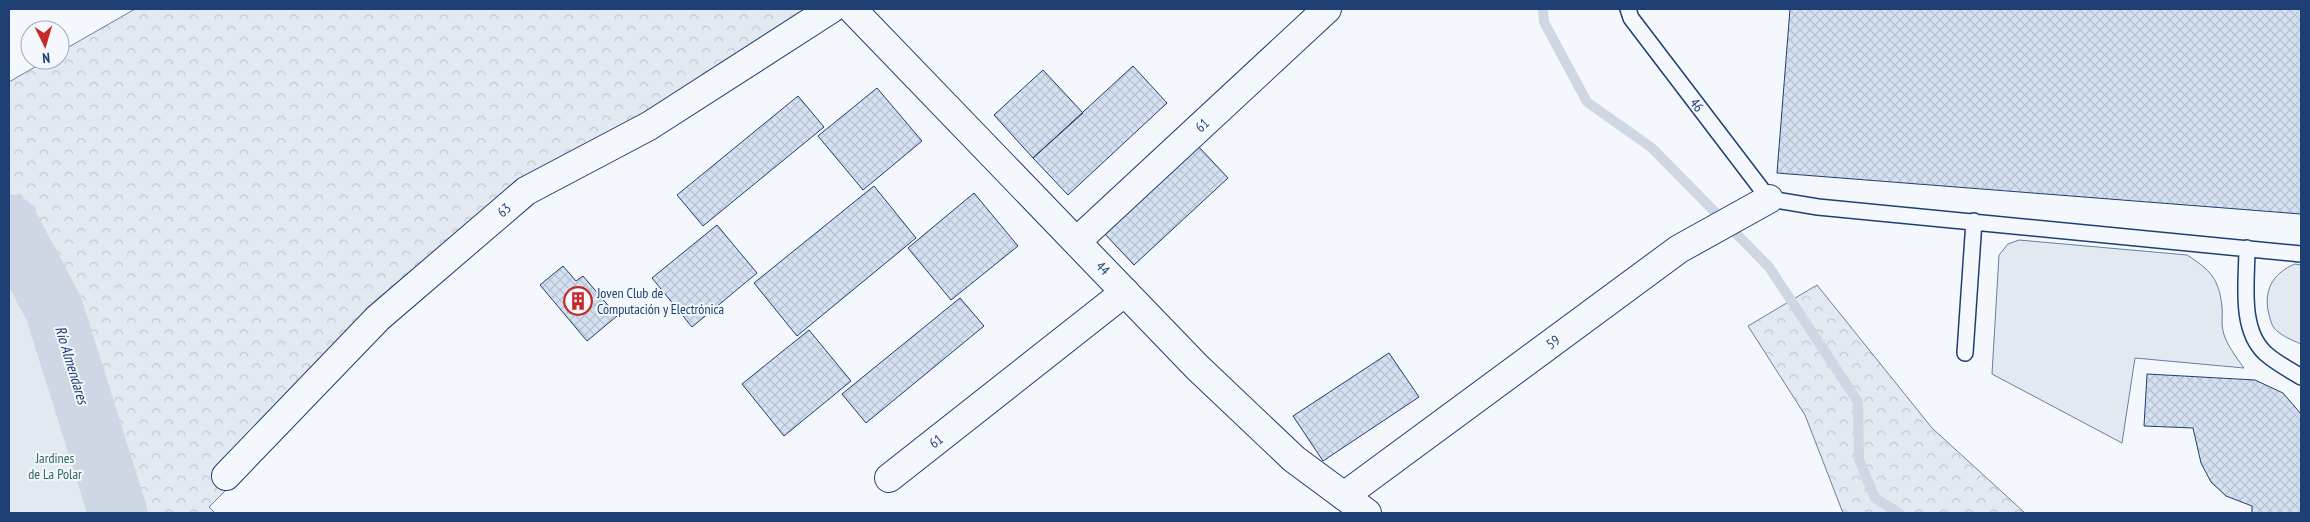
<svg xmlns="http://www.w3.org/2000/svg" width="2310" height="522" font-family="'PT Sans Narrow',sans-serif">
<defs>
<pattern id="forest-crowns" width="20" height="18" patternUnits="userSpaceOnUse" patternTransform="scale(1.25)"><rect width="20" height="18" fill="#e3e9f0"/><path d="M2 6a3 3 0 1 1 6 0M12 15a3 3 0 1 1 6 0" fill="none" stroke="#c2c9d1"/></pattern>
<pattern id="building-cross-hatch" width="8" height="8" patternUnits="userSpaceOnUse" patternTransform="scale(1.25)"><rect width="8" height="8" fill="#d5e0f0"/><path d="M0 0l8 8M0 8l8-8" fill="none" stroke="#b6c1d1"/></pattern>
</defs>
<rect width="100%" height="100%" fill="#f4f7fb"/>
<path fill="#e3e9f0" stroke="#687fa3" d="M 9,224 L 54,309 L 118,513 L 9,513 Z
M 2019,240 L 2187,255 C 2210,270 2219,278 2222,307 C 2223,315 2221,323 2223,331 C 2226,344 2236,357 2244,368 L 2135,358 L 2122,443 L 1992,374 L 1999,255 L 2008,244 Z
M 2295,264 L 2301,265 L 2301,344 C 2292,340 2281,336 2274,328 C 2271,324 2269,315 2268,310 C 2264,288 2275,272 2295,264 Z"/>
<path fill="url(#forest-crowns)" stroke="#687fa3" d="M 135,9 L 831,9 L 526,191 L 209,507 L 215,513 L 118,513 L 54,309 L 9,224 L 9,82 L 47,60 L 60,60 L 60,52 Z
M 1817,285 L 1932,428 L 2025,513 L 1843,513 L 1805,415 L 1748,326 Z"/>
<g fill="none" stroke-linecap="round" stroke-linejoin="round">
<path stroke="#cfd7e4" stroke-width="10" d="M 1543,9 L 1544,22 L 1587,102 L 1652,148 L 1769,267 L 1858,402 L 1859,460 L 1875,498 L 1899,513"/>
<path stroke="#cfd7e4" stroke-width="59" d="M 9,224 L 54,309 L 118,513"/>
</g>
<path fill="url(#building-cross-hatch)" stroke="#1d3f73" d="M 1790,9 L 2301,9 L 2301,214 L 1777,173 Z
M 1133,66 L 1167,103 L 1068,195 L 1033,158 Z
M 1043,70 L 1083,113 L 1033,158 L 994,115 Z
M 877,88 L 922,141 L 863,190 L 818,136 Z
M 798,96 L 824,127 L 703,226 L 677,195 Z
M 1198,146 L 1228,178 L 1134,265 L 1104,233 Z
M 874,186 L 916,238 L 797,336 L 754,283 Z
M 974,193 L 1018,246 L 951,300 L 908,248 Z
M 717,225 L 757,273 L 692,327 L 652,278 Z
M 563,266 L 576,281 L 583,276 L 617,316 L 587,341 L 540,285 Z
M 960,298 L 984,326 L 866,423 L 842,394 Z
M 809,330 L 851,381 L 784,436 L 742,384 Z
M 1389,353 L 1419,397 L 1323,461 L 1293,416 Z
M 2147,374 L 2255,380 L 2283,393 L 2301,414 L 2301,513 L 2252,513 L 2252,506 L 2226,496 L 2211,482 L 2201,463 L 2193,428 L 2144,426 Z"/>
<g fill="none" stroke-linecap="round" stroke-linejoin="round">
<defs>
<path id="service" d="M 1628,9 L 1631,18 L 1769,199 L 1818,207 L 2301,254
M 2247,248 C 2247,280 2239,329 2265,353 C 2276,363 2290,370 2301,377
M 1965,353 L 1974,221"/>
<path id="minor" d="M 1077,241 L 1327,9
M 226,476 L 378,318 L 526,191 L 649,126 L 831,9
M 889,478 L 1125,292
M 1344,496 L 1679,249 L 1769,199"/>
<path id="tertiary" d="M 852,9 L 1197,367 L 1294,459 L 1367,513"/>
</defs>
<use href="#service" stroke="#1d3f73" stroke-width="18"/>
<use href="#minor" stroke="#1d3f73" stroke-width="30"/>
<use href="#tertiary" stroke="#1d3f73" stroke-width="30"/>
<use href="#service" stroke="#f4f7fb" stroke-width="15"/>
<use href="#minor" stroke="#f4f7fb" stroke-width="28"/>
<use href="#tertiary" stroke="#f4f7fb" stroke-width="28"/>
</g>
<defs>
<symbol id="building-ring" viewBox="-11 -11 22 22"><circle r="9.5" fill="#f4f7fb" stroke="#c62828" stroke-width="1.5"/><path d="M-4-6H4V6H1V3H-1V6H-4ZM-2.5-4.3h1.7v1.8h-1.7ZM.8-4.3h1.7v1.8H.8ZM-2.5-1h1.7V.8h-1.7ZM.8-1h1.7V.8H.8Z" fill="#c62828"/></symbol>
</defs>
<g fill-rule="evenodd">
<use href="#building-ring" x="562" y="285" width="32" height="32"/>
</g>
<g text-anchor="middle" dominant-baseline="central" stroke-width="4" stroke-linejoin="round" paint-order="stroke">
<g font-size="14" fill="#1d3f73" stroke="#f4f7fb">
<text transform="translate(1697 105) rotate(52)">46</text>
<text transform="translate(1202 125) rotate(-43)">61</text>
<text transform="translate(504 210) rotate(-41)">63</text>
<text transform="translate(1103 268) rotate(46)">44</text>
<text transform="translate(1553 342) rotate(-36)">59</text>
<text transform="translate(936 441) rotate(-38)">61</text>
</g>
<g font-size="14" fill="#1d3f73" stroke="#f4f7fb" text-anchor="start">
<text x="597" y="293">Joven Club de<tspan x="597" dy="16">Computación y Electrónica</tspan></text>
</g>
<g font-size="14" fill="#2c6c60" stroke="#f4f7fb">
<text x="55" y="458">Jardines<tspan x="55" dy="16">de La Polar</tspan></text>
</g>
<g font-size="15" font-style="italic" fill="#1d3f73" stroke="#f4f7fb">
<text transform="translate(72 365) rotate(73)">Río Almendares</text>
</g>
</g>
<rect width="2310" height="522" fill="none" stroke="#1d3f73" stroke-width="20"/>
<g transform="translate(45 45) rotate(175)"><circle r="24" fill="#f4f7fb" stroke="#9eadc5"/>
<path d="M0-4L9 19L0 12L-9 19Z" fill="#c62828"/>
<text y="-8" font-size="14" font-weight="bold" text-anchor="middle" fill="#1d3f73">N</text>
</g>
</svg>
